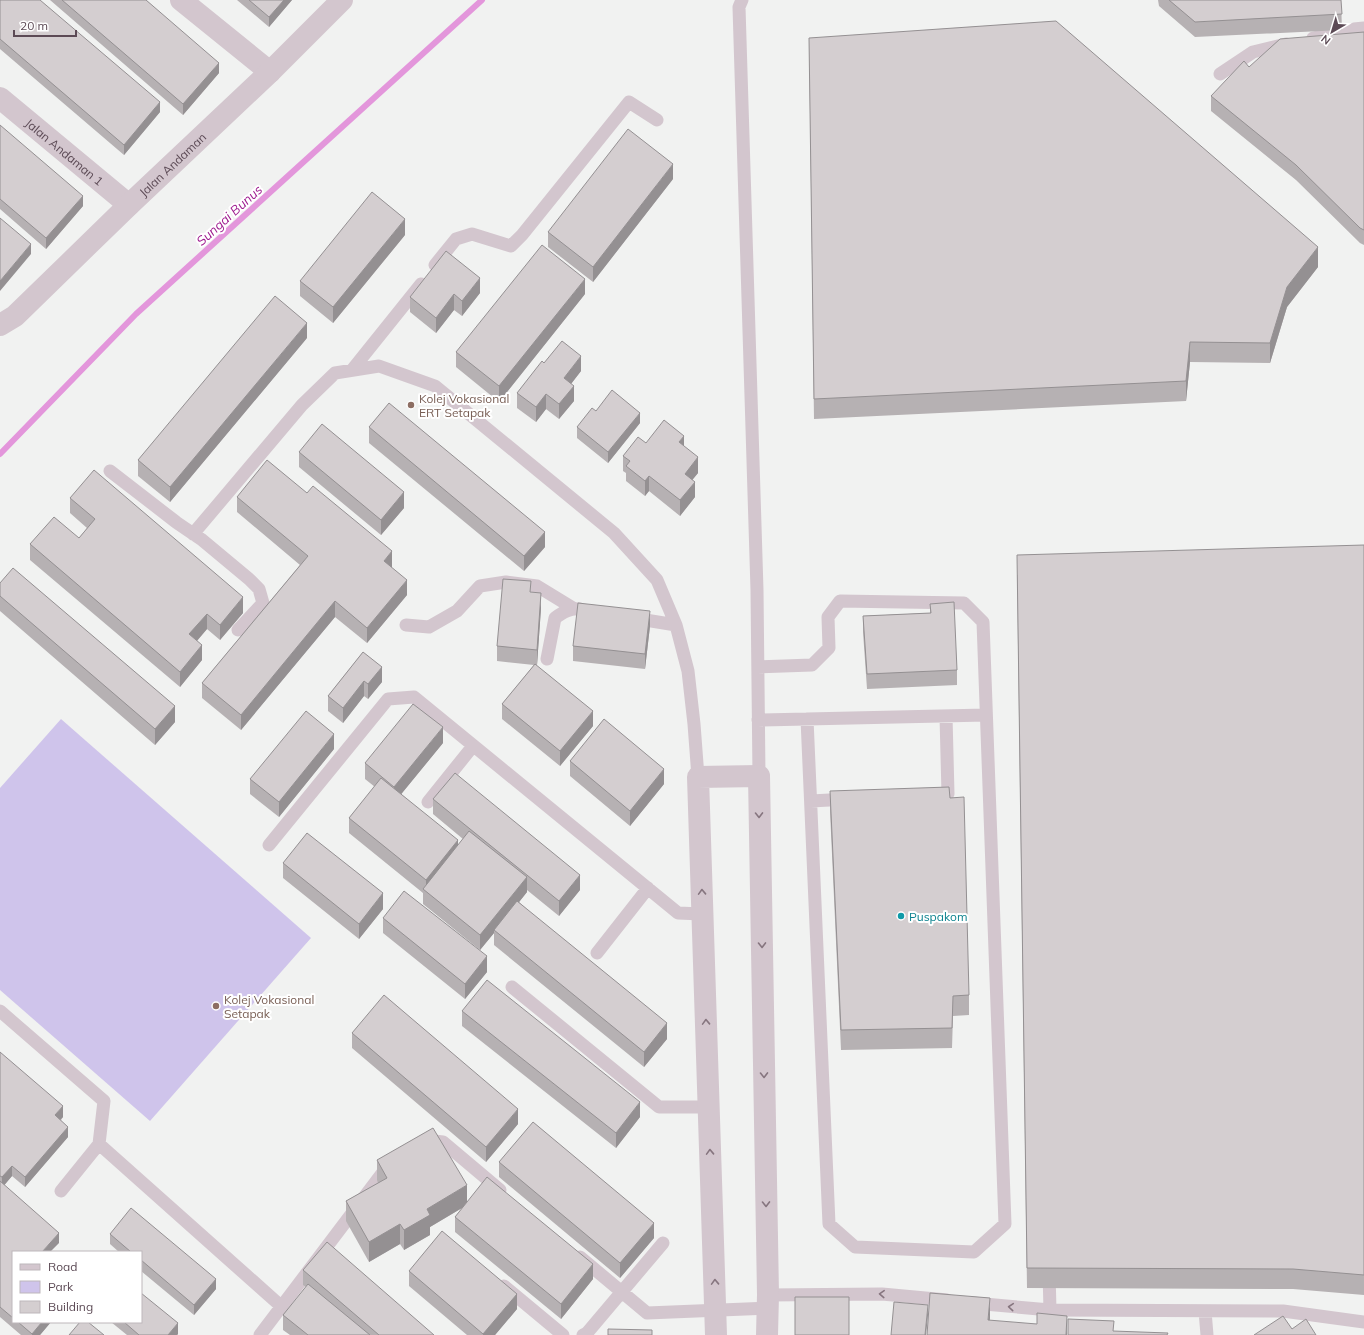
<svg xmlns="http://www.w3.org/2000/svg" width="1364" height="1335" font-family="Mulish,sans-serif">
<rect width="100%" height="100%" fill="#f1f2f1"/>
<path fill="#cfc4eb" d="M 61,719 L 311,938 L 150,1121 L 0,990 L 0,788 Z"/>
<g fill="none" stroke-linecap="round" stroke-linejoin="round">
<path stroke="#e396db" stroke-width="6" d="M 0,454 L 136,314 L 482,0"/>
<path stroke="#d3c6ce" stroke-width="13" d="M 742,0 L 739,7 L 757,590 L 759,776
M 1313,38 L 1354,29 L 1364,28
M 1220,74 L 1253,52 L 1286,44
M 435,265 L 456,239 L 472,234 L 511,246 L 522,235 L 629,102 L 657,120
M 352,370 L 421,284
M 110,471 L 176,522 L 201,539 L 249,579 L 259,589 L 263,603 L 238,630
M 193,534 L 302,405 L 335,373 L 379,366 L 435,386 L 614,533 L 657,580 L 676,625 L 688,671 L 694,724 L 698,777
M 633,618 L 676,625
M 406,625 L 429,627 L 457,611 L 480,586 L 506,582 L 537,586 L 573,608
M 547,659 L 555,618 C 563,612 570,608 580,609
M 758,667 L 812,665 L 829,648 L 828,617 L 840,601 L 964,603 L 983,622 L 1005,1224 L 974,1252 L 855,1247 L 829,1224 L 807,719
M 758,720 L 986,715
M 937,794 L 948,794 L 946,716
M 811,801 L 848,799
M 428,802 L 473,746
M 269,845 L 388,699 L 414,697 L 678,913 L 702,914
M 597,953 L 648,888
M 512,987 L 659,1107 L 709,1107
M 0,1011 L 104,1101 L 99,1144 L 282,1307
M 425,1140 L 443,1142 L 500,1190
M 61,1191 L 99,1144
M 580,1257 L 647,1313 L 768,1308
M 1049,1272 L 1050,1310
M 504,1286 L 563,1335
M 768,1295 L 882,1294 L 947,1300
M 973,1303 L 1050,1310 L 1283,1311 L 1364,1322
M 1205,1311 L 1207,1335
M 260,1335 L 387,1167
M 583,1335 L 587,1333 L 663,1243"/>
<g stroke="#d3c6ce" stroke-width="22">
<path d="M 181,0 L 270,72"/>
<path id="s1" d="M 0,98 L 129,205"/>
<path id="s2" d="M 0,325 L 15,316 L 129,205 L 270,72 L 342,0"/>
<path d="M 716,1335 L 698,777 L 759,776 L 768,1295 L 767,1335"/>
</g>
</g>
<path fill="#b6b1b3" d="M 0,0 L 160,112 L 124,155 L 0,49 Z
M 50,0 L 146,0 L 219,73 L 183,115 Z
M 237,0 L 292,0 L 269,27 Z
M 1158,0 L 1341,0 L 1342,30 L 1195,37 L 1159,6 Z
M 1364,32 L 1364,245 L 1360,243 L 1296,180 L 1211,111 L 1211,96 L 1249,67 Z
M 809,38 L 1318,267 L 1287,307 L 1270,363 L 1190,362 L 1186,401 L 814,419 Z
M 0,125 L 83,206 L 46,249 L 0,209 Z
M 673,179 L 593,282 L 548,247 L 548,232 Z
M 405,235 L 333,323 L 300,296 L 300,281 Z
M 480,293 L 462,316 L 454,310 L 436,333 L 410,312 L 410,297 Z
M 585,294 L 499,402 L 456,367 L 456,352 Z
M 307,338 L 170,502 L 138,476 L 138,460 Z
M 544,363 L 581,371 L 571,384 L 574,401 L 559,419 L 546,409 L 536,422 L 517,408 L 517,393 Z
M 596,411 L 640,423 L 608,463 L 577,438 L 577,427 Z
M 369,427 L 545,547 L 524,571 L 369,443 Z
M 646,443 L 684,446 L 698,473 L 692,480 L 695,497 L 680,516 L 649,491 L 645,496 L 626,481 L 626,473 L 623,471 L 623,456 Z
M 299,452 L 404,508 L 381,535 L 299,467 Z
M 237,497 L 392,567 L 391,567 L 407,595 L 367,643 L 335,617 L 241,730 L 202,698 L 202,683 L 300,565 L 237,512 Z
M 70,498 L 243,613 L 220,640 L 207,629 L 197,641 L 202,660 L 180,687 L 30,560 L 30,544 L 79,538 L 87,528 L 70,513 Z
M 1364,545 L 1364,1295 L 1293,1289 L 1027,1288 L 1017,575 Z
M 0,583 L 175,722 L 155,745 L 0,611 Z
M 531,592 L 541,608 L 537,665 L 536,665 L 593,726 L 560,766 L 502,719 L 502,704 L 534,665 L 497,661 L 497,646 Z
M 930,604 L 957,670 L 957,685 L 867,689 L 863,632 L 863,616 L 930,613 Z
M 650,626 L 645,669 L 573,661 L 573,646 Z
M 363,652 L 382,682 L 368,699 L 364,696 L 343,723 L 328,711 L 328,696 Z
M 443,743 L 401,794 L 458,845 L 463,839 L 433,814 L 433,799 L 580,890 L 559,916 L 527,890 L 527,892 L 519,902 L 667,1039 L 644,1067 L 494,945 L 494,933 L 480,950 L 423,904 L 423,893 L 349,833 L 349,818 L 375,787 L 365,779 L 365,763 Z
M 334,749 L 279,817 L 250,794 L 250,779 Z
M 570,761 L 664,784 L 630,826 L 570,776 Z
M 830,791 L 969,995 L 969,1015 L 953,1016 L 952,1048 L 841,1050 L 830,811 Z
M 283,863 L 383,909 L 359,939 L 283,878 Z
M 383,918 L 487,972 L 465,999 L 383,933 Z
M 462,1011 L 640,1117 L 616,1148 L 462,1026 Z
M 352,1033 L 518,1124 L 486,1162 L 352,1048 Z
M 0,1052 L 63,1117 L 61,1120 L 68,1137 L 25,1187 L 12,1176 L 4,1185 L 59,1243 L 13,1252 L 13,1322 L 51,1322 L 40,1335 L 21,1335 L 0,1317 Z
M 377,1160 L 467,1202 L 593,1279 L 561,1319 L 455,1232 L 455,1217 L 462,1208 L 430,1227 L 430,1235 L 404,1250 L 400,1244 L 369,1262 L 346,1221 L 346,1201 L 378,1183 L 377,1180 Z
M 499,1162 L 654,1238 L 620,1278 L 499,1177 Z
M 110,1234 L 216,1289 L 194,1315 L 141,1271 L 141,1252 L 119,1252 L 110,1244 Z
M 303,1270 L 434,1335 L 290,1335 L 283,1330 L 283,1315 L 306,1287 L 303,1285 Z
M 409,1271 L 517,1309 L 495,1335 L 467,1335 L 409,1286 Z
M 111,1322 L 141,1322 L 178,1334 L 177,1335 L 127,1335 Z"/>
<path fill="#949092" d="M 284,0 L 292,0 L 269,27 L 269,17 Z
M 219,63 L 219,73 L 183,115 L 183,104 Z
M 160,102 L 160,112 L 124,155 L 124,145 Z
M 673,164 L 673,179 L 593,282 L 593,267 Z
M 83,196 L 83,206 L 46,249 L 46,238 Z
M 405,219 L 405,235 L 333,323 L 333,307 Z
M 31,244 L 31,254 L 0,291 L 0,281 Z
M 1318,247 L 1318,267 L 1287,307 L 1270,363 L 1270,343 L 1287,287 Z
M 480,278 L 480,293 L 462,316 L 462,301 Z
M 585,279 L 585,294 L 499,402 L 499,386 Z
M 454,294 L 454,310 L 436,333 L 436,318 Z
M 307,323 L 307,338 L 170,502 L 170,487 Z
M 1190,342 L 1190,362 L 1186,401 L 1186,381 Z
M 581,356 L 581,371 L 564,393 L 564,378 Z
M 574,386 L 574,401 L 559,419 L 559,404 Z
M 546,394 L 546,409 L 536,422 L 536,407 Z
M 640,413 L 640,423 L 608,463 L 608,452 Z
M 684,436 L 684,451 L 679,442 Z
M 698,457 L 698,473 L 685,489 L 685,474 Z
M 649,476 L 649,491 L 645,496 L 645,481 Z
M 695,482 L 695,497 L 680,516 L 680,500 Z
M 404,492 L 404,508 L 381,535 L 381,520 Z
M 545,532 L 545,547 L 524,571 L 524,556 Z
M 392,551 L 392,567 L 384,576 L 384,561 Z
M 407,580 L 407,595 L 367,643 L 367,628 Z
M 541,593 L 541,608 L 537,665 L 537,650 Z
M 243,597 L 243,613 L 220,640 L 220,625 Z
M 335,601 L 335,617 L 241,730 L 241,715 Z
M 650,611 L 650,626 L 645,669 L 645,654 Z
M 207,614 L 207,629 L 189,650 L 189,634 Z
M 202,645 L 202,660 L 180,687 L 180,672 Z
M 382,667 L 382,682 L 368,699 L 368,684 Z
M 364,681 L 364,696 L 343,723 L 343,708 Z
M 175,706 L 175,722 L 155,745 L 155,729 Z
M 593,711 L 593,726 L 560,766 L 560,751 Z
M 443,727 L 443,743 L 394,803 L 394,787 Z
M 334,734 L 334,749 L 279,817 L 279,802 Z
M 664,769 L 664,784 L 630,826 L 630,811 Z
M 458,840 L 458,856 L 426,892 L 426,880 Z
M 580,875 L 580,890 L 559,916 L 559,901 Z
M 527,877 L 527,892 L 496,931 L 494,930 L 494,933 L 480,950 L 480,935 Z
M 383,893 L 383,909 L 359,939 L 359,924 Z
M 487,956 L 487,972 L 465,999 L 465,984 Z
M 667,1023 L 667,1039 L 644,1067 L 644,1052 Z
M 640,1102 L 640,1117 L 616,1148 L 616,1133 Z
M 63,1106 L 63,1117 L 55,1125 L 55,1115 Z
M 518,1109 L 518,1124 L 486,1162 L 486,1147 Z
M 68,1127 L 68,1137 L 25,1187 L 25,1177 Z
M 12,1166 L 12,1176 L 2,1188 L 2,1177 Z
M 467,1185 L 467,1205 L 430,1227 L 430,1235 L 404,1250 L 404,1230 L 427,1209 Z
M 654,1223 L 654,1238 L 620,1278 L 620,1263 Z
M 400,1224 L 400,1244 L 369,1262 L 369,1242 Z
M 59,1233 L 59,1243 L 50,1252 L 42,1252 Z
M 593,1264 L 593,1279 L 561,1319 L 561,1304 Z
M 216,1279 L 216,1289 L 194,1315 L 194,1305 Z
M 517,1294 L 517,1309 L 495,1335 L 483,1335 L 483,1334 Z
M 990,1298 L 990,1318 L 989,1335 L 988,1320 Z
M 928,1305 L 928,1315 L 926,1335 L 925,1335 Z
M 1067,1316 L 1067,1335 L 1066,1335 Z
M 42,1322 L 51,1322 L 40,1335 L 32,1335 L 32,1334 Z
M 178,1323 L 178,1334 L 177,1335 L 168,1335 Z"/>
<path fill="#d4ced0" stroke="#949092" d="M 0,0 L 40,0 L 160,102 L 124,145 L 0,39 Z
M 62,0 L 146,0 L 219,63 L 183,104 Z
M 249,0 L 284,0 L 269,17 Z
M 1169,0 L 1341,0 L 1342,14 L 1195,22 Z
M 1056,21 L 1318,247 L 1287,287 L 1270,343 L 1190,342 L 1186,381 L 814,399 L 809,38 Z
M 1364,32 L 1364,230 L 1360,228 L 1296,165 L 1211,96 L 1244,61 L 1249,67 L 1280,39 Z
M 0,125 L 83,196 L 46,238 L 0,199 Z
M 628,129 L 673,164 L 593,267 L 548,232 Z
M 372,192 L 405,219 L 333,307 L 300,281 Z
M 0,218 L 31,244 L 0,281 Z
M 542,245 L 585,279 L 499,386 L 456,352 Z
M 446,251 L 480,278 L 462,301 L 454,294 L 436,318 L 410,297 Z
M 275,296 L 307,323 L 170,487 L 138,460 Z
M 562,341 L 581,356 L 564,378 L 574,386 L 559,404 L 546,394 L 536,407 L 517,393 L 542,361 L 544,363 Z
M 612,390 L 640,413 L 608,452 L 577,427 L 592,408 L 596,411 Z
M 389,403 L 545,532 L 524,556 L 369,427 Z
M 664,420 L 684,436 L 679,442 L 698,457 L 685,474 L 695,482 L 680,500 L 649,476 L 645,481 L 626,466 L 630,461 L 623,456 L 638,437 L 646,443 Z
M 322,424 L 404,492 L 381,520 L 299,452 Z
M 267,460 L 307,493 L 313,486 L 392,551 L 384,561 L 407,580 L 367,628 L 335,601 L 241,715 L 202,683 L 308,556 L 237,497 Z
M 94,470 L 243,597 L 220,625 L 207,614 L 189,634 L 202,645 L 180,672 L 30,544 L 54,517 L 79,538 L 95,519 L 70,498 Z
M 1364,545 L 1364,1275 L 1293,1269 L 1027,1268 L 1017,555 Z
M 13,568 L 175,706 L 155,729 L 0,596 L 0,583 Z
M 503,579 L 531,581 L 530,592 L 541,593 L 537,650 L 497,646 Z
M 954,602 L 957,670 L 867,674 L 863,616 L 931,613 L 930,604 Z
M 578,603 L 650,611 L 645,654 L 573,646 Z
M 363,652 L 382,667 L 368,684 L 364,681 L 343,708 L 328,696 Z
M 535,664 L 593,711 L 560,751 L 502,704 Z
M 413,704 L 443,727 L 394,787 L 365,763 Z
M 306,711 L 334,734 L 279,802 L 250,779 Z
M 604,719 L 664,769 L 630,811 L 570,761 Z
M 455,773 L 580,875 L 559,901 L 433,799 Z
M 381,778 L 458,840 L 426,880 L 349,818 Z
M 949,787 L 950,798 L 964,797 L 969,995 L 953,996 L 952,1028 L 841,1030 L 830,791 Z
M 469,831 L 527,877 L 480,935 L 423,889 Z
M 307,833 L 383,893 L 359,924 L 283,863 Z
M 404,891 L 487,956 L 465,984 L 383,918 Z
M 517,901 L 667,1023 L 644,1052 L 494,930 Z
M 487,980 L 640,1102 L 616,1133 L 462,1011 Z
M 384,995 L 518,1109 L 486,1147 L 352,1033 Z
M 0,1052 L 63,1106 L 55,1115 L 68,1127 L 25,1177 L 12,1166 L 2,1177 L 0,1176 Z
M 533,1122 L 654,1223 L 620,1263 L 499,1162 Z
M 433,1128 L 467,1185 L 427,1209 L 430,1215 L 404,1230 L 400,1224 L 369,1242 L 346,1201 L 387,1178 L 377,1160 Z
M 487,1177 L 593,1264 L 561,1304 L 455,1217 Z
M 0,1181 L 59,1233 L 42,1252 L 13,1252 L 13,1318 L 0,1307 Z
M 131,1208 L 216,1279 L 194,1305 L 141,1260 L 141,1252 L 131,1252 L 110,1234 Z
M 442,1231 L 517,1294 L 483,1334 L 409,1271 Z
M 327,1242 L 434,1335 L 379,1335 L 303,1270 Z
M 308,1284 L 370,1335 L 308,1335 L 283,1315 Z
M 141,1293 L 178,1323 L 168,1335 L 139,1335 L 124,1322 L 141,1322 Z
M 930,1293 L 990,1298 L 988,1320 L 1037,1324 L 1037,1313 L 1067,1316 L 1066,1335 L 927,1335 Z
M 795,1297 L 849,1297 L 849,1335 L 795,1335 Z
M 894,1302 L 928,1305 L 925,1335 L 891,1335 Z
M 1283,1316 L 1292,1329 L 1306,1319 L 1316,1335 L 1254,1335 Z
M 1068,1319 L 1114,1321 L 1113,1331 L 1168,1333 L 1167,1335 L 1068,1335 Z
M 18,1322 L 42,1322 L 32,1334 Z
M 80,1322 L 88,1322 L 104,1335 L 69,1335 Z
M 608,1329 L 652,1330 L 652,1335 L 608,1335 Z"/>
<defs><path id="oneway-chevron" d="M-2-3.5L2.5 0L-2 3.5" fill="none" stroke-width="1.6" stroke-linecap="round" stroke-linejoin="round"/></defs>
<g stroke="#86757f">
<use href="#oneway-chevron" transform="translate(759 815) rotate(89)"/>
<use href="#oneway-chevron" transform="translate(702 892) rotate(-92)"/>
<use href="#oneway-chevron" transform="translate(762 945) rotate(89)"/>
<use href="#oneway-chevron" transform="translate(706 1022) rotate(-92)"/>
<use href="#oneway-chevron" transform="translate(764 1075) rotate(89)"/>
<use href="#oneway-chevron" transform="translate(710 1152) rotate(-92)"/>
<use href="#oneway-chevron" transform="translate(766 1204) rotate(89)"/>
<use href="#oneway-chevron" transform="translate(715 1282) rotate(-92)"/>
<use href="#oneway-chevron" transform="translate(882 1294) rotate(-177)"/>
<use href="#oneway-chevron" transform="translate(1011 1307) rotate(-175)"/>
</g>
<g fill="#8d6e63" stroke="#fff" stroke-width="1.5">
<circle cx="411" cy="405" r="4"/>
<circle cx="216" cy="1006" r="4"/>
</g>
<circle fill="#0f9aa8" stroke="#fff" stroke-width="1.5" cx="901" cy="916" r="4"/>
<g text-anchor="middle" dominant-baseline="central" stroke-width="4" stroke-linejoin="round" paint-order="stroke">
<g font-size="12" fill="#5c4a55" stroke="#fff">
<text stroke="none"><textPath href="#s1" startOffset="84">Jalan Andaman 1</textPath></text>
<text stroke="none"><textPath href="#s2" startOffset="236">Jalan Andaman</textPath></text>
</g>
<g font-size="12" fill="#785e54" stroke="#fff" text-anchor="start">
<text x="419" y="398">Kolej Vokasional<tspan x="419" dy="14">ERT Setapak</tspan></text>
<text x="224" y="999">Kolej Vokasional<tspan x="224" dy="14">Setapak</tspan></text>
</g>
<g font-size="12" fill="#0d838f" stroke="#fff" text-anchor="start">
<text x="909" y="916">Puspakom</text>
</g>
<g font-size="13" font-style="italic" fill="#9e1b8f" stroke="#fff">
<text transform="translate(229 215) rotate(-42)">Sungai Bunus</text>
</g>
</g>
<rect x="12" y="1251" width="130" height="72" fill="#ffffff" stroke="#beb7bb"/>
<rect x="20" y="1264" width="20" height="6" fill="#d3c6ce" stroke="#beb7bb"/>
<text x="48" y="1271" font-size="12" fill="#5c4a55">Road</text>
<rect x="20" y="1281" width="20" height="12" fill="#cfc4eb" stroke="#beb7bb"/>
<text x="48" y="1291" font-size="12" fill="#5c4a55">Park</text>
<rect x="20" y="1301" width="20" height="12" fill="#d4ced0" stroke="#beb7bb"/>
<text x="48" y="1311" font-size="12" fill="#5c4a55">Building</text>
<g transform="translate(1332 32) rotate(218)" stroke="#ffffff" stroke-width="3" paint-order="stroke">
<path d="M0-3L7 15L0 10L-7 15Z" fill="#5c4a55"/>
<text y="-6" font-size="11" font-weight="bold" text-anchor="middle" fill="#5c4a55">N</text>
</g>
<path d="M14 30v6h62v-6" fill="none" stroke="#5c4a55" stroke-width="2"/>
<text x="20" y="30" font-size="12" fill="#5c4a55" stroke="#ffffff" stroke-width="3" paint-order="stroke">20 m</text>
</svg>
